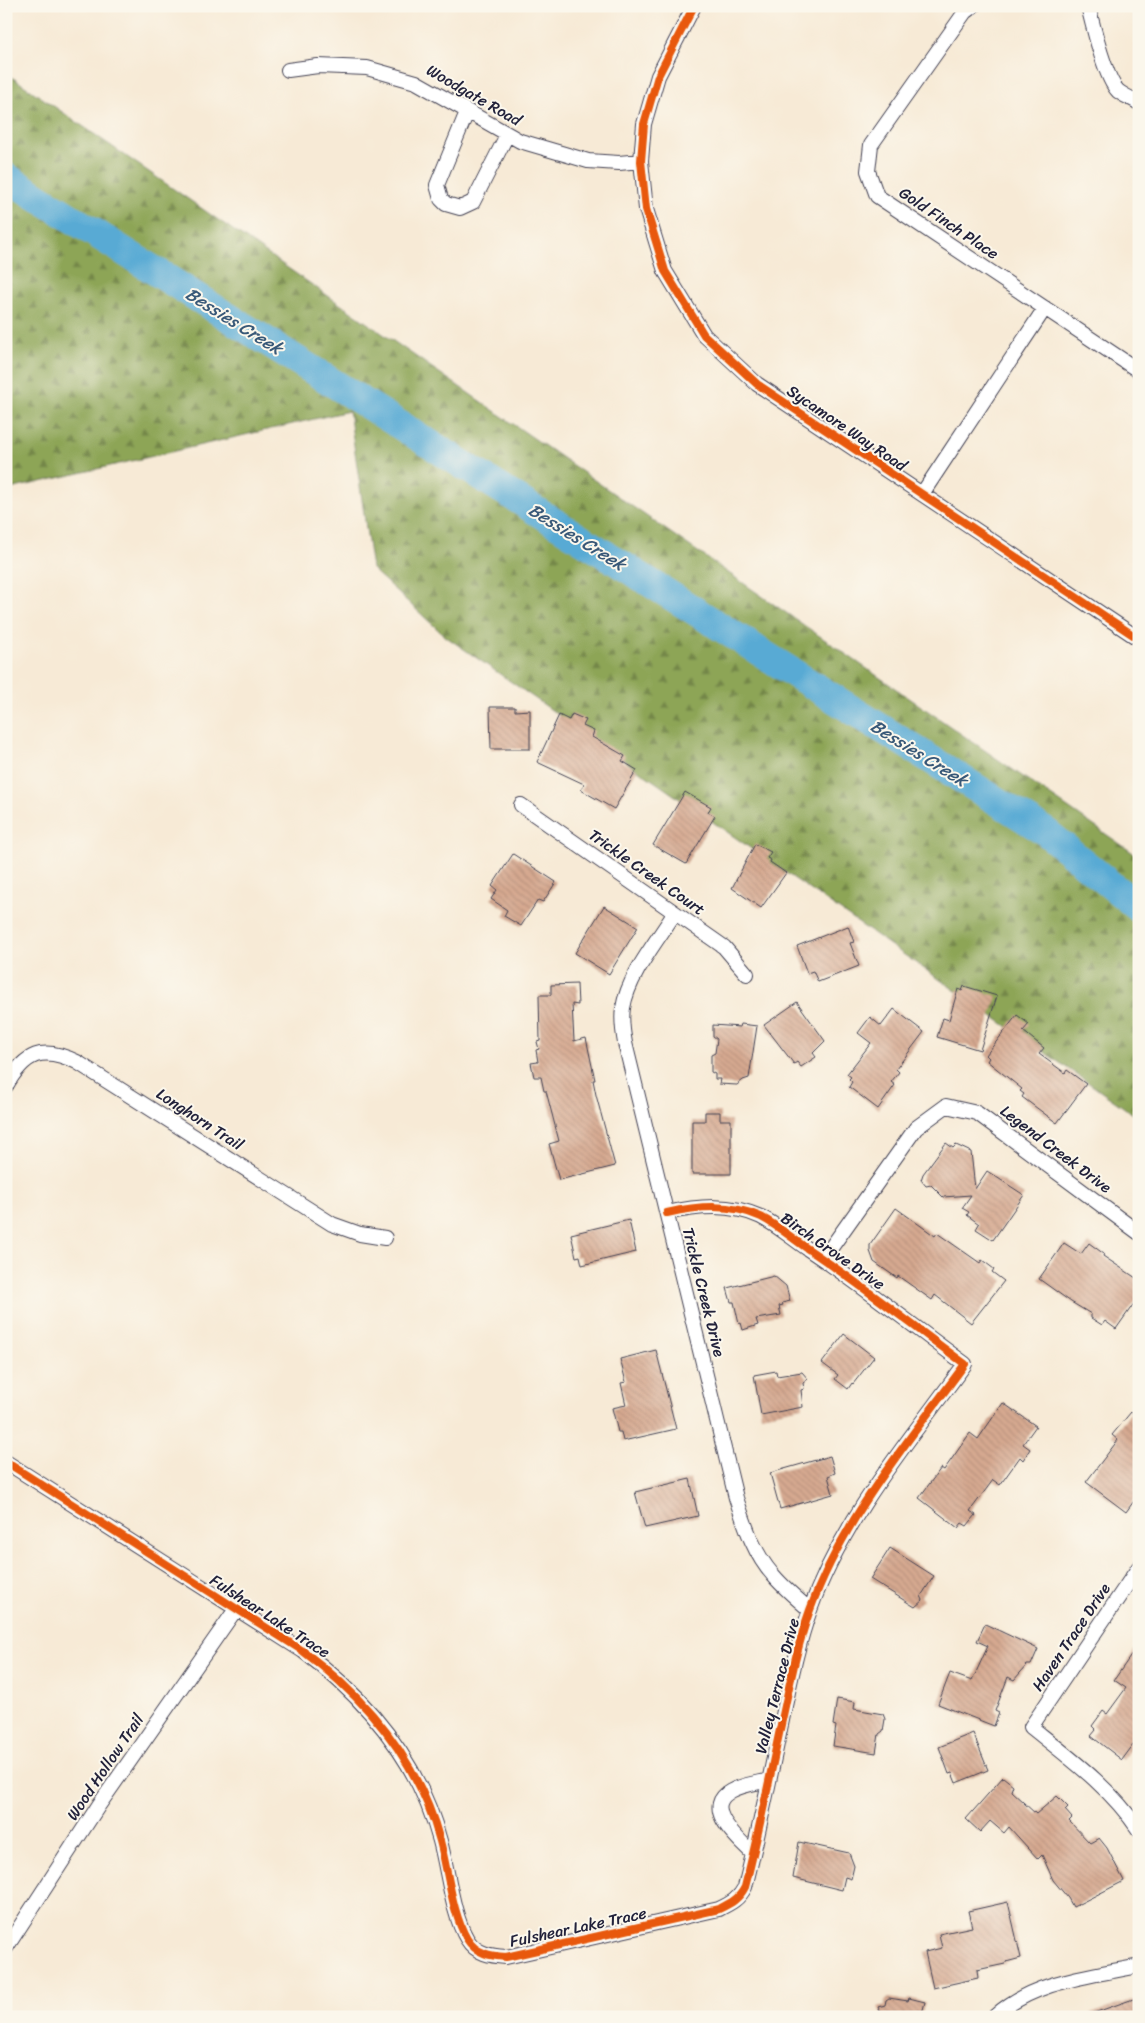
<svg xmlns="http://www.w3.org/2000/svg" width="1145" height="2023" font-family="Sriracha,sans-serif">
<defs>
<pattern id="forest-firs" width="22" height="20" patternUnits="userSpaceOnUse" patternTransform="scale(1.25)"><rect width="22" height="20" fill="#8da556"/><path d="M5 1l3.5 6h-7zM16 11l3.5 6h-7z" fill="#738648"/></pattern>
<pattern id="building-back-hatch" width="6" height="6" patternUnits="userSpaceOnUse" patternTransform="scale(1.25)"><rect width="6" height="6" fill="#d6a990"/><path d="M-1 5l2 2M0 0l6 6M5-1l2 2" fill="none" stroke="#b7917d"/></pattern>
</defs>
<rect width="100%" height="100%" fill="#fbf7ec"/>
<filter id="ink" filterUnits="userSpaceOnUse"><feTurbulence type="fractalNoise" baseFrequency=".02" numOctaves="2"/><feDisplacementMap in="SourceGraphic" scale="10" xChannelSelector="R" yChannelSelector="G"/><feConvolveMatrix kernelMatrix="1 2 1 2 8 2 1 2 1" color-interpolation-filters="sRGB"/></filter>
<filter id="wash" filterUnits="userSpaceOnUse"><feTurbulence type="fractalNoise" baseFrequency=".0096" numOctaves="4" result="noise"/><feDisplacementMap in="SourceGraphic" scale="20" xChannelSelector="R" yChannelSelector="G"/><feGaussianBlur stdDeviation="1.12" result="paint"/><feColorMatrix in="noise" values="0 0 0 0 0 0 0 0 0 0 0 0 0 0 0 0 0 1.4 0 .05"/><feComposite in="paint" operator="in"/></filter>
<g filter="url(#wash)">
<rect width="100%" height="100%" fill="#f7ead6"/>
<path fill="url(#forest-firs)" stroke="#586448" d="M 6,73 L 1139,857 L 1139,1118 L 445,636 L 372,569 L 349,411 L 6,490 Z"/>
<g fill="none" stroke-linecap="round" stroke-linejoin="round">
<path stroke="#59aad4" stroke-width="29" d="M 6,177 L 1046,832 L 1139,908"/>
</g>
<g id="blocks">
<path fill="url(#building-back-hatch)" d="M 490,707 L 515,707 L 515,711 L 530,710 L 530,749 L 491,749 Z
M 572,714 L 586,720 L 583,726 L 594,731 L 592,737 L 625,756 L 622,761 L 637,770 L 614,809 L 581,790 L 584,784 L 537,762 L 559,715 L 569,720 Z
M 685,792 L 711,807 L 708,812 L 715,816 L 686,864 L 653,845 Z
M 755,844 L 771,852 L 767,858 L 771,860 L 770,862 L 786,873 L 761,908 L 732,888 Z
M 513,854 L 556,882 L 543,902 L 538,900 L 521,926 L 504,916 L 507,910 L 491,899 L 497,890 L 492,886 Z
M 604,906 L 638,927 L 609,974 L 575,953 Z
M 848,926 L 854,942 L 850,943 L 859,966 L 818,982 L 813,971 L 807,973 L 797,946 Z
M 577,984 L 578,1005 L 572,1004 L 574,1041 L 586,1038 L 595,1080 L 593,1080 L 596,1095 L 615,1166 L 559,1180 L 549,1144 L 559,1141 L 546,1091 L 544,1091 L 541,1077 L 534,1077 L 531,1063 L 538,1062 L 536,1050 L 539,1049 L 537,1042 L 540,1041 L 539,995 L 551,995 L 551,985 Z
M 964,986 L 997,996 L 980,1050 L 937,1037 L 943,1018 L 949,1020 L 958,989 L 962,991 Z
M 797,1002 L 825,1041 L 813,1053 L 816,1057 L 801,1067 L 797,1062 L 794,1064 L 764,1025 Z
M 894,1009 L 924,1032 L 896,1069 L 899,1072 L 891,1082 L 895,1085 L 878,1109 L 849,1087 L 852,1082 L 849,1079 L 851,1077 L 847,1074 L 871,1043 L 858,1033 L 870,1017 L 881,1026 Z
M 1017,1015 L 1029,1024 L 1023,1031 L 1044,1048 L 1039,1054 L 1065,1073 L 1067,1070 L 1086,1084 L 1057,1123 L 1022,1097 L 1024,1094 L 1020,1091 L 1022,1089 L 987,1061 L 989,1058 L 986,1055 Z
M 741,1024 L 757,1026 L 749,1078 L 743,1080 L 737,1085 L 719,1084 L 720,1079 L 715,1079 L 715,1074 L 711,1072 L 711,1055 L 715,1053 L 717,1039 L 713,1036 L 713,1025 L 740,1027 Z
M 705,1112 L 720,1112 L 720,1120 L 731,1120 L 731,1174 L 692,1174 L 692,1121 L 705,1121 Z
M 946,1143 L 953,1148 L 956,1145 L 971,1152 L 975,1189 L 987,1171 L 1024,1195 L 993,1240 L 976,1229 L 979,1224 L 967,1215 L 969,1212 L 962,1208 L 971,1195 L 943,1197 L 931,1185 L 926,1186 L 921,1180 L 923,1174 Z
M 896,1208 L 935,1236 L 937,1233 L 980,1263 L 982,1260 L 994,1269 L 992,1272 L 1004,1281 L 971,1323 L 935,1295 L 932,1300 L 898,1276 L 897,1278 L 874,1262 L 870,1251 L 870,1245 Z
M 629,1220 L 636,1252 L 582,1265 L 580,1256 L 576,1257 L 571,1234 Z
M 1064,1243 L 1081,1254 L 1089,1243 L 1104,1254 L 1103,1256 L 1139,1280 L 1139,1301 L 1135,1302 L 1116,1329 L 1105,1321 L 1102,1325 L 1091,1318 L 1091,1314 L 1071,1302 L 1039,1279 Z
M 774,1276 L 786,1286 L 790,1301 L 782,1303 L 783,1305 L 779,1306 L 781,1315 L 756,1319 L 758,1325 L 743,1330 L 741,1323 L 739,1324 L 734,1302 L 731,1302 L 727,1288 Z
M 844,1334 L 874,1357 L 853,1384 L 852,1383 L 848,1389 L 835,1379 L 838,1375 L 822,1363 Z
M 656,1350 L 676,1429 L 623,1441 L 621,1432 L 618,1432 L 612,1408 L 626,1405 L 621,1383 L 626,1382 L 620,1359 Z
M 776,1371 L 777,1376 L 802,1372 L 808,1379 L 803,1383 L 804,1389 L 801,1390 L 803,1407 L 761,1415 L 754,1375 Z
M 1003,1403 L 1036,1426 L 1023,1444 L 1030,1449 L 1023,1460 L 1020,1457 L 1000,1485 L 993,1480 L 970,1511 L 976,1515 L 967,1526 L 962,1523 L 958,1528 L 919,1498 L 941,1468 L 944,1470 L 970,1433 L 978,1439 Z
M 1131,1412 L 1139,1418 L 1139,1494 L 1126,1512 L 1086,1482 L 1118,1440 L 1112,1435 Z
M 830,1456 L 835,1473 L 828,1476 L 833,1494 L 780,1509 L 770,1473 Z
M 690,1479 L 698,1516 L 645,1528 L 635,1492 Z
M 890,1548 L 934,1576 L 921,1596 L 923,1600 L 915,1607 L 870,1579 Z
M 985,1624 L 1038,1649 L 1031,1665 L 1027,1665 L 1014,1680 L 1008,1677 L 995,1711 L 999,1713 L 994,1726 L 938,1704 L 950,1673 L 972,1681 L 988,1646 L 977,1641 Z
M 1139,1644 L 1139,1737 L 1122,1760 L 1091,1736 L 1096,1730 L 1092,1726 L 1103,1711 L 1107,1714 L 1126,1688 L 1114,1680 Z
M 837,1699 L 855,1702 L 854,1709 L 883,1714 L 885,1719 L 883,1731 L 879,1734 L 876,1753 L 833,1746 L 836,1726 L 833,1725 Z
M 973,1733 L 988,1770 L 956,1783 L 952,1773 L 949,1774 L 939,1747 Z
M 1003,1777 L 1013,1785 L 1011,1791 L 1036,1814 L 1057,1796 L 1068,1807 L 1065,1810 L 1072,1818 L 1069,1821 L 1090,1843 L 1099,1838 L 1107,1848 L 1124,1881 L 1073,1907 L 1068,1898 L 1053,1880 L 1042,1855 L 1038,1859 L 1009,1827 L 1004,1833 L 990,1821 L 980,1832 L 966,1819 Z
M 799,1842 L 849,1853 L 854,1866 L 851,1879 L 845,1877 L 842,1890 L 793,1878 Z
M 1008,1902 L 1021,1958 L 1006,1962 L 1005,1964 L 977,1970 L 978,1978 L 933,1988 L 925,1952 L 942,1948 L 939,1934 L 972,1927 L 968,1911 Z
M 1139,1997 L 1139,2017 L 1089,2017 L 1088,2015 Z
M 889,1998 L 908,2001 L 909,1998 L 925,2002 L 921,2017 L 883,2017 L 878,2007 L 885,2005 L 886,2000 Z"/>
</g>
</g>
<g filter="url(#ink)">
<use href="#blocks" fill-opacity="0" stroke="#424052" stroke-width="1"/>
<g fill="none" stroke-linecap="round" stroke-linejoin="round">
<defs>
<path id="street" d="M 694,6 L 658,76 L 644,124 L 641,161 L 646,209 L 665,271 L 704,335 L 757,384 L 1139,639
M 973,6 L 965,12 L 871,145 L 868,171 L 877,196 L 1139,371
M 1088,6 C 1093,26 1105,78 1118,91 C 1124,96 1133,99 1139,103
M 288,70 L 318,66 L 367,68 L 416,82 L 520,141 L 588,161 L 619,163 L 641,161
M 467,112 L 437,185 L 441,199 L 446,204 L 460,208 L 473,202 L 507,135
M 922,494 L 1045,308
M 521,805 L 724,947 L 747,974
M 674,914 C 657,941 628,976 623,1008 C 621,1020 623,1032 625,1043 L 736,1498 C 745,1525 754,1554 773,1575 C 784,1588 797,1599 810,1610
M 6,1086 C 25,1053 42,1045 77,1062 L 332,1224 L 360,1234 L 385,1238
M 823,1259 L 916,1128 L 946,1106 L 977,1113 L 1139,1233
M 6,1462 L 303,1651 C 367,1699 419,1762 440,1841 C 448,1870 452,1914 467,1939 C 476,1954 491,1956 506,1957 L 719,1909 C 731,1903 739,1899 745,1887 C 759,1832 770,1776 782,1720 C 790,1683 797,1646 810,1610 C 843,1518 908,1442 965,1364 C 913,1326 862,1285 808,1249 C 793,1239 777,1225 761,1217 C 731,1203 698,1206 667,1213
M 1139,1567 L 1031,1727 C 1070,1758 1111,1788 1139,1830
M 753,1854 C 740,1840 700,1808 731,1791 C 741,1785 757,1783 769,1780
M 6,1948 L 99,1805 L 236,1609
M 994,2017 C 1032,1981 1090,1976 1139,1966"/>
</defs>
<use href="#street" stroke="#424052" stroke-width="16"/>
<use href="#street" stroke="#fff" stroke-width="14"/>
<defs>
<path id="cycleway" d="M 694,6 L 658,76 L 644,124 L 641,161 L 646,209 L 665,271 L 704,335 L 757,384 L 1139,639
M 6,1462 L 303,1651 C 367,1699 419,1762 440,1841 C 448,1870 452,1914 467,1939 C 476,1954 491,1956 506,1957 L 719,1909 C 731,1903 739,1899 745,1887 C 759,1832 770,1776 782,1720 C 790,1683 797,1646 810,1610 C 843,1518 908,1442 965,1364 C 913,1326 862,1285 808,1249 C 793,1239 777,1225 761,1217 C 731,1203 698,1206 667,1213"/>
</defs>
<use href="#cycleway" stroke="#fbf7ec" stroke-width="11"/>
<use href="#cycleway" stroke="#e8590c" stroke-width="8"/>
</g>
</g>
<g text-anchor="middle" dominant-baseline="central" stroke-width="4" stroke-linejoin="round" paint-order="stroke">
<g font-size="16" fill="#22223b" stroke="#fbf7ec">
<text transform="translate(474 95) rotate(30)">Woodgate Road</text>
<text transform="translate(949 223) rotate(34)">Gold Finch Place</text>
<text transform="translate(847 428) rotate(34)">Sycamore Way Road</text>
<text transform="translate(647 872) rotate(35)">Trickle Creek Court</text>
<text transform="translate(200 1119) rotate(33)">Longhorn Trail</text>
<text transform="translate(1056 1149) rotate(37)">Legend Creek Drive</text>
<text transform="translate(833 1251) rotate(35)">Birch Grove Drive</text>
<text transform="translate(704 1292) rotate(76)">Trickle Creek Drive</text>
<text transform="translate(270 1616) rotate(33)">Fulshear Lake Trace</text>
<text transform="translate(1071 1637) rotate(-56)">Haven Trace Drive</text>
<text transform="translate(777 1686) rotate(-76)">Valley Terrace Drive</text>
<text transform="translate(105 1767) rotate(-56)">Wood Hollow Trail</text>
<text transform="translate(578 1927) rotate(-12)">Fulshear Lake Trace</text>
</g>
<g font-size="18" font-style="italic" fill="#385878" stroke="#fbf7ec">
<text transform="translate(234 321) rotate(32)">Bessies Creek</text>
<text transform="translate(577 537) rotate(32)">Bessies Creek</text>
<text transform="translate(919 753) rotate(32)">Bessies Creek</text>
</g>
</g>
<rect width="1145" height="2023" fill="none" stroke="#fbf7ec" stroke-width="25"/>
</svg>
